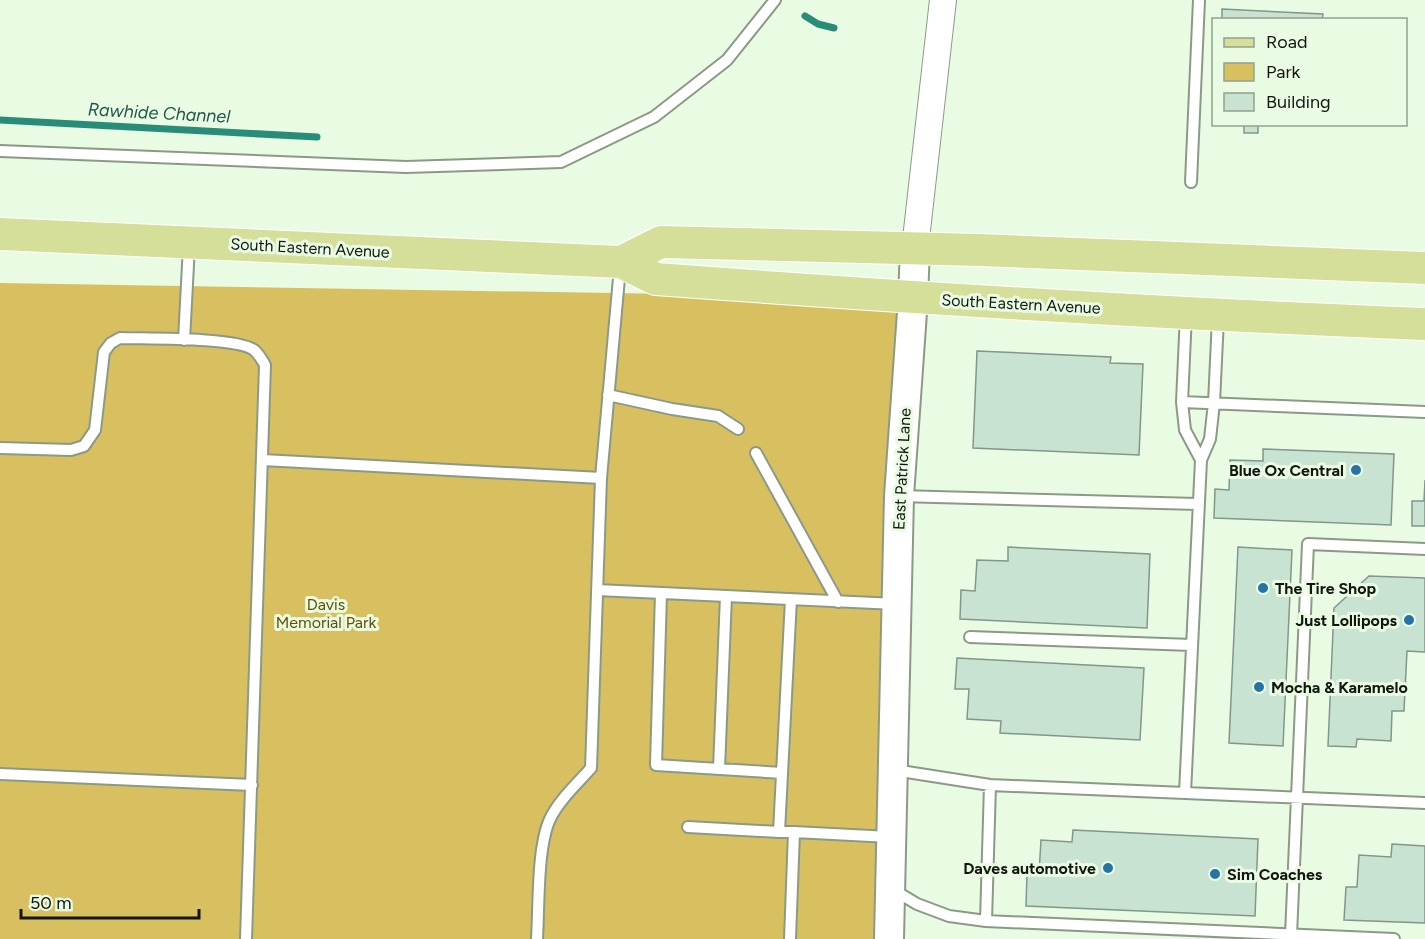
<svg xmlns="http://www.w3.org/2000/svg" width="1425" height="939" font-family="Figtree,sans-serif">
<rect width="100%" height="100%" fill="#eafbe4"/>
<path fill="#d8c061" d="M 0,283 L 913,298 L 889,939 L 0,939 Z"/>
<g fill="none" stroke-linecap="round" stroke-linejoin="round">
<path stroke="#298c79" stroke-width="7" d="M 805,16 L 818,24 L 834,28
M 0,120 L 317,137"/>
</g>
<path fill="#c9e3d3" stroke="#7f9888" stroke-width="1.5" d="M 1222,9 L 1323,14 L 1322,20 L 1222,20 Z
M 1236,124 L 1258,124 L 1258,133 L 1244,133 L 1244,125 Z
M 977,351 L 1111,357 L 1110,363 L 1143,364 L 1139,455 L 973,448 Z
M 1263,449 L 1394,454 L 1391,525 L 1214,518 L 1215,489 L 1229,490 L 1230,460 L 1263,461 Z
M 1425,480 L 1425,526 L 1412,526 L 1412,501 L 1424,501 Z
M 1008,547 L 1150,554 L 1147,628 L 960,619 L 961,590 L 975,591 L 977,560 L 1008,561 Z
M 1238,547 L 1292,550 L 1283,746 L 1229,743 Z
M 1369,576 L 1425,578 L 1425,652 L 1407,651 L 1404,711 L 1392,711 L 1391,741 L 1357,739 L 1356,747 L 1328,746 L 1334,608 Z
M 957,658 L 1144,668 L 1140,740 L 1000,733 L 1001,721 L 967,719 L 969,689 L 955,689 Z
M 1073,830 L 1258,839 L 1255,916 L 1026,906 L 1027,873 L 1039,873 L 1041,840 L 1072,842 Z
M 1392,844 L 1425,846 L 1425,923 L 1344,920 L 1346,887 L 1357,887 L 1359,855 L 1391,857 Z"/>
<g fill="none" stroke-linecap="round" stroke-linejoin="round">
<defs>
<path id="service" d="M 0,151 L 406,167 L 561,162 L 654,117 L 727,60 L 775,0
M 1191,182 L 1199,0
M 1186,314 L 1182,402 L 1185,430 L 1201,460
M 184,340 L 189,246
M 608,395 L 672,409 L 718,416 L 738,429
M 1182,402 L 1425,412
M 0,448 L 71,450 L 84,446 L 95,430 L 104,352 L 111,343 L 120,338 C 147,339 236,337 254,350 C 259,354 262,360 265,365 L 246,939
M 756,453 L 838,602
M 263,460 L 601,478
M 899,496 L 1198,504
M 597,590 L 896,604
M 661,593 L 656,765 L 782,773
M 970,637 L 1192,645
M 719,769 L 726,596
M 894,770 L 990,785 L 1185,793 L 1201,460 L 1210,439 L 1214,403 L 1218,318
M 0,774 L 252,785
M 1185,793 L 1425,803
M 688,827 L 779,832
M 794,832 L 890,837
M 892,889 L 917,904 L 949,916 L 986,921 L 990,785
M 986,921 L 1394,939
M 1291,935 L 1308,544 L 1425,549
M 537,939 C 539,906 537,847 550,819 C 559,800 577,784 591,768 L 601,478 L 620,267
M 790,939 L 794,832 L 779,832 L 791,599"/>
<path id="tertiary" d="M 915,248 L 943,0"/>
<path id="secondary" d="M 889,939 L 899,496 L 913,298 L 915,248"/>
<path id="primary" d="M 0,234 L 621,262 L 656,279 C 912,298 1168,314 1425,324
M 621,262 L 661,242 L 979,250 L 1425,268"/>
</defs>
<use href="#service" stroke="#8b9a85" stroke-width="14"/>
<use href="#tertiary" stroke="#8b9a85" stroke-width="28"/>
<use href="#secondary" stroke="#8b9a85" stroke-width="32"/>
<use href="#primary" stroke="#fff" stroke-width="34"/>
<use href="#service" stroke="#fff" stroke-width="10"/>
<use href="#tertiary" stroke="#fff" stroke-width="26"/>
<use href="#secondary" stroke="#fff" stroke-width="28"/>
<use href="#primary" stroke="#d6df9a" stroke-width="32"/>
</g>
<g fill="#2674a6" stroke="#eafbe4" stroke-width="2">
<circle cx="1356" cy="470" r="6"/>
<circle cx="1263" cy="588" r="6"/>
<circle cx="1409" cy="620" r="6"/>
<circle cx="1259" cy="687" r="6"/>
<circle cx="1108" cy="868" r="6"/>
<circle cx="1215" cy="874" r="6"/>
</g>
<g text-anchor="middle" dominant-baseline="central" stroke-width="6" stroke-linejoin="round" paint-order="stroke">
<g font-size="16" fill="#11170f" stroke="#eafbe4">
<text transform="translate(310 248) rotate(3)">South Eastern Avenue</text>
<text transform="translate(1021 304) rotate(3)">South Eastern Avenue</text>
<text transform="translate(902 469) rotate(-87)">East Patrick Lane</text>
</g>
<g font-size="16" font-weight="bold" fill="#11170f" stroke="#eafbe4" text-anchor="end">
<text x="1344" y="470">Blue Ox Central</text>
<text x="1275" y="588" text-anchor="start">The Tire Shop</text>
<text x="1397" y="620">Just Lollipops</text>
<text x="1271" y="687" text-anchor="start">Mocha &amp; Karamelo</text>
<text x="1096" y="868">Daves automotive</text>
<text x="1227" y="874" text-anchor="start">Sim Coaches</text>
</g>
<g font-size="16" fill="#615000" stroke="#eafbe4">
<text x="326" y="604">Davis<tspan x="326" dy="18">Memorial Park</tspan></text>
</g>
<g font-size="18" font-style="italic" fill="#21574d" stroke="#eafbe4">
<text transform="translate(159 113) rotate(3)">Rawhide Channel</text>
</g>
</g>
<rect x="1212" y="18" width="195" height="108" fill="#eafbe4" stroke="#93a08f" stroke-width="1.5"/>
<rect x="1224" y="38" width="30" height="9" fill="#d6df9a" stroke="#93a08f" stroke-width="1.5"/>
<text x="1266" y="48" font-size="18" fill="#11170f">Road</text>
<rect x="1224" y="63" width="30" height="18" fill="#d8c061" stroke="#93a08f" stroke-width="1.5"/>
<text x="1266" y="78" font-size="18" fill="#11170f">Park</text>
<rect x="1224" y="93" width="30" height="18" fill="#c9e3d3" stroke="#93a08f" stroke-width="1.5"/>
<text x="1266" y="108" font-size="18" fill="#11170f">Building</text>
<path d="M21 909v9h178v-9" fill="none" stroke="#11170f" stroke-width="3"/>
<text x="30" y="909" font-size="18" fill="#11170f" stroke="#eafbe4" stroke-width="4.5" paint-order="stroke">50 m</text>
</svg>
